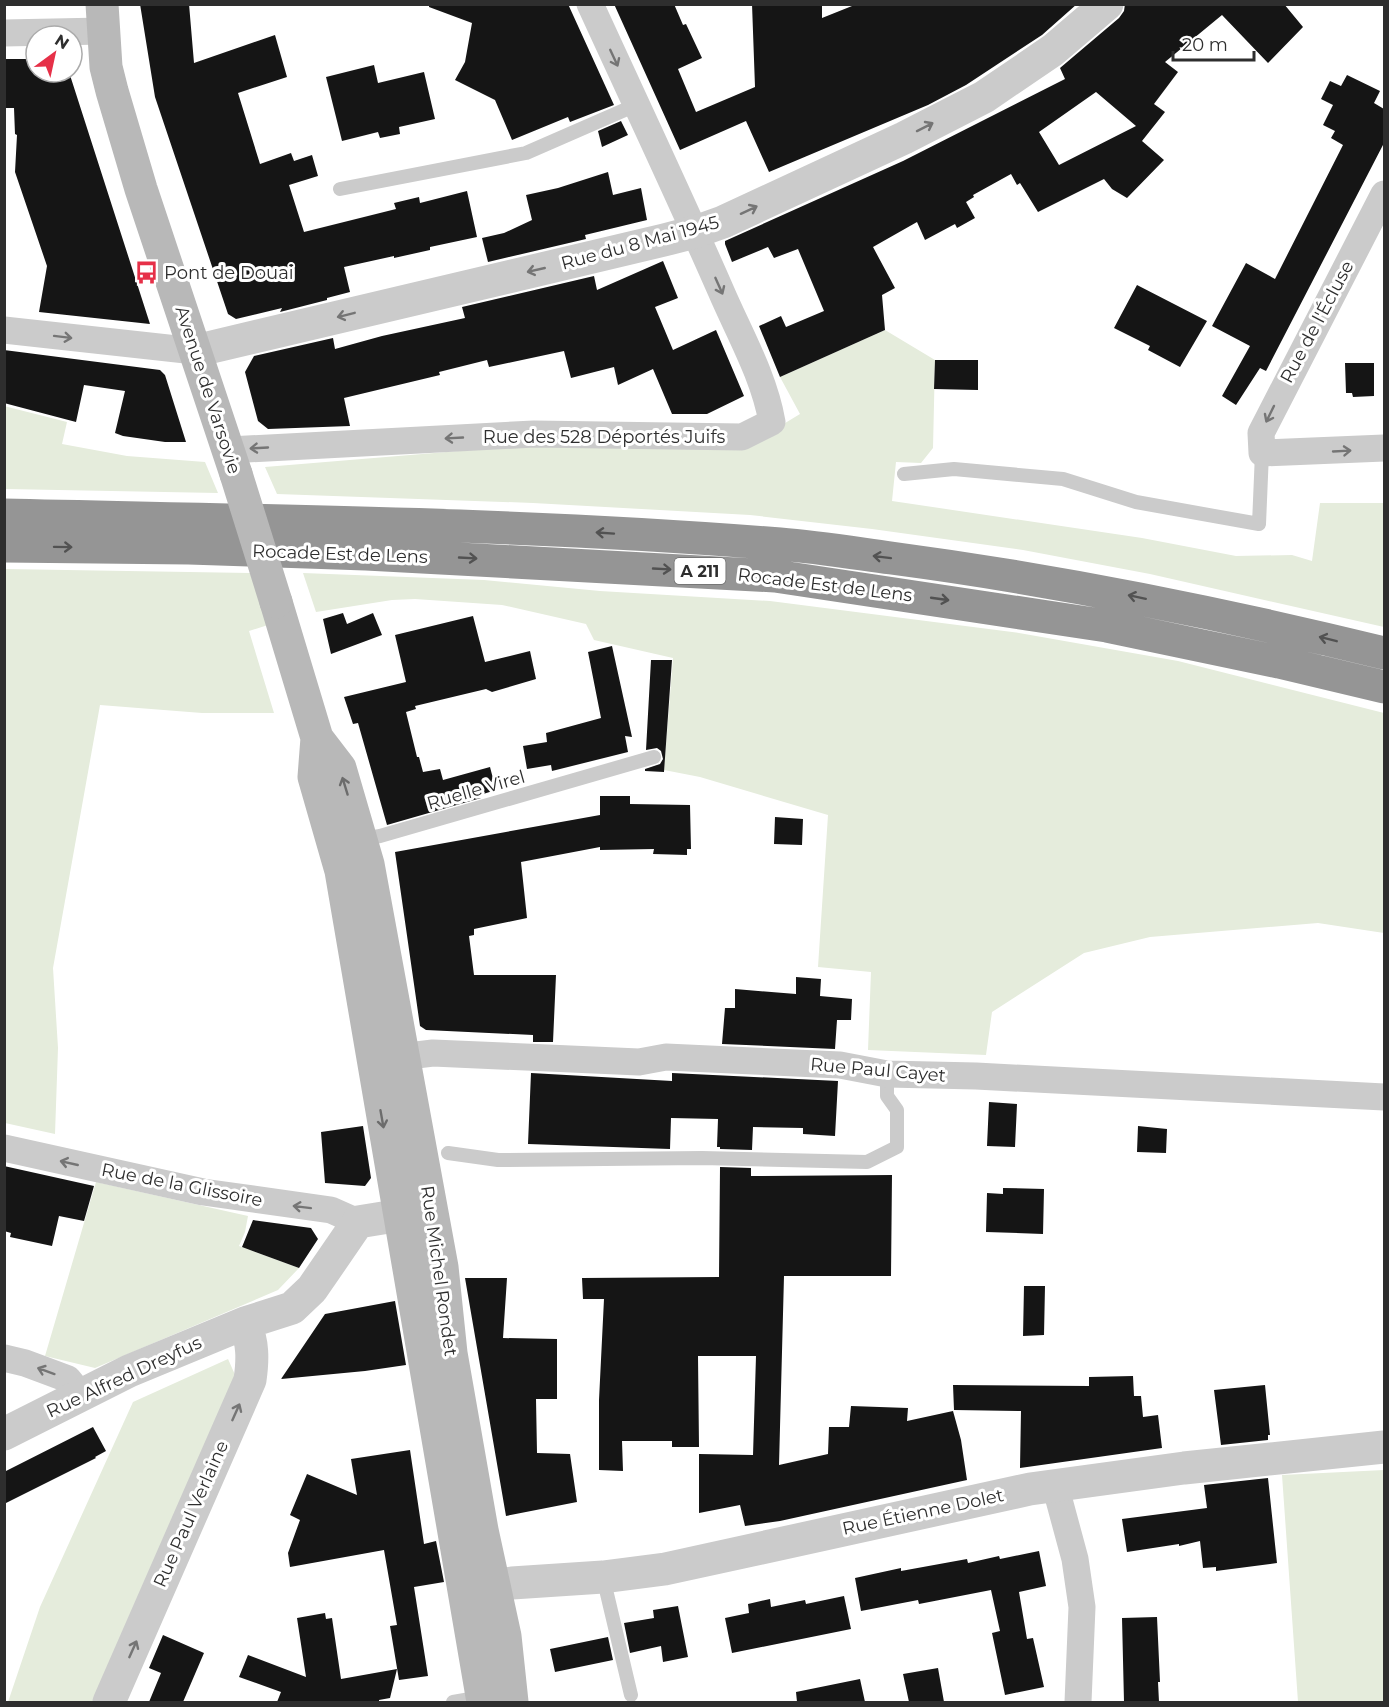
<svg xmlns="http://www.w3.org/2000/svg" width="1389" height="1707" font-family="Montserrat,sans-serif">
<rect width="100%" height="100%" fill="#fff"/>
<path fill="#e5ecdc" d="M 885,330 L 935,360 L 933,448 L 921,463 L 896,462 L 892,501 L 1142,538 L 1236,556 L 1292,555 L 1312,561 L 1320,503 L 1384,503 L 1384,627 L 1150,574 L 1023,550 L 872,529 L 750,515 L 533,503 L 277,494 L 265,467 L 530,445 L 744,448 L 800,414 L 780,377 Z
M 4,406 L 67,422 L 62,444 L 127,456 L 205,462 L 218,493 L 5,489 Z
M 5,569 L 250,573 L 268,625 L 249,631 L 274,713 L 202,713 L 100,705 L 53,968 L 58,1048 L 55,1134 L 5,1123 Z
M 303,573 L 484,580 L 600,591 L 770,601 L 1019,633 L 1178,661 L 1384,713 L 1384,933 L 1318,923 L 1150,937 L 1084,953 L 992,1012 L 986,1055 L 868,1050 L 871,972 L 818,967 L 828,815 L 700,777 L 664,770 L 673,658 L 594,640 L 586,624 L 502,605 L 415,599 L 392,600 L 316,612 Z
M 96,1182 L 248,1216 L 245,1232 L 239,1246 L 299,1268 L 278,1290 L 95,1368 L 45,1356 Z
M 228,1359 L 240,1386 L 98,1702 L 8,1702 L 40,1607 L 133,1402 Z
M 1384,1470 L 1384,1702 L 1298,1702 L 1282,1475 Z"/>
<path fill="#151515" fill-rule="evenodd" d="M 140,4 L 189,4 L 194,63 L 275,35 L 287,77 L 238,93 L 260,164 L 291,153 L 294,161 L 312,155 L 318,176 L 289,185 L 304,232 L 396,209 L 394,203 L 419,197 L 420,203 L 467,191 L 477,237 L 430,247 L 430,250 L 394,258 L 394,256 L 344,267 L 350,292 L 327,298 L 327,300 L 280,312 L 282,308 L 236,319 L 228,314 L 155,97 Z
M 429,4 L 568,4 L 614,105 L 570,122 L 568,117 L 512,140 L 495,100 L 455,80 L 465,62 L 472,23 L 429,7 Z
M 614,4 L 674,4 L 683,25 L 686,24 L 702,58 L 678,69 L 696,112 L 755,87 L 752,4 L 822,4 L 822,18 L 857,4 L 1077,4 L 1042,35 L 966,85 L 928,105 L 769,172 L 746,121 L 680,150 Z
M 1125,4 L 1284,4 L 1303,27 L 1268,63 L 1222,15 L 1165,62 L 1178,72 L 1154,104 L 1165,112 L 1142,141 L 1164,160 L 1127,198 L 1112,189 L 1104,179 L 1038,212 L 1020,183 L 1017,185 L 1011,174 L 973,195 L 974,197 L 966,202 L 975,218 L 957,228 L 955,224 L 925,240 L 917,222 L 873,247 L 895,288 L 882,295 L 885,330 L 780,377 L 759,326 L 781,316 L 786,327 L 824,311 L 798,249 L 774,258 L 768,247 L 732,262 L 725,244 L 725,241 L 903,161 L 1065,79 L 1060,68 L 1119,18 L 1124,11 ZM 1096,92 L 1136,126 L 1059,165 L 1039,132 Z
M 4,59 L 36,59 L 36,72 L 69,72 L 150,324 L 39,312 L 47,266 L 15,172 L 17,135 L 15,134 L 14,108 L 4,108 Z
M 374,65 L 378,83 L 424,72 L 435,119 L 399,127 L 400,134 L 380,138 L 378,132 L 342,141 L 326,77 Z
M 1347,75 L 1380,91 L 1374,103 L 1384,109 L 1384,143 L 1266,371 L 1260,368 L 1236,405 L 1222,396 L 1250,346 L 1212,326 L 1246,263 L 1275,279 L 1343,145 L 1331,138 L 1335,131 L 1323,125 L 1333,105 L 1321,99 L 1330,81 L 1341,86 Z
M 621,121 L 628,135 L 602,147 L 598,131 Z
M 608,172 L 613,195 L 641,188 L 647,220 L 585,235 L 586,239 L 488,262 L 482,238 L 504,233 L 532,220 L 526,195 L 558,188 Z
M 663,261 L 678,298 L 655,307 L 673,350 L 716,330 L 744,396 L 707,414 L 672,414 L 653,369 L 618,385 L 614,367 L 571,378 L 564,351 L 489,367 L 487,360 L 439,372 L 440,375 L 344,398 L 350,426 L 268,429 L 258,421 L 245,372 L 254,356 L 333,338 L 335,349 L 382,336 L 465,318 L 462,307 L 594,276 L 597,290 Z
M 1137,285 L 1207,321 L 1180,367 L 1148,350 L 1150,346 L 1114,328 Z
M 4,350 L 160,370 L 165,375 L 186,442 L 165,442 L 123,436 L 115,433 L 125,391 L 84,385 L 76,422 L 4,403 Z
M 935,360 L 978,360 L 978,390 L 934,389 Z
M 1345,363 L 1374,363 L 1374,396 L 1353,397 L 1352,393 L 1346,393 Z
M 343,613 L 347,624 L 373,613 L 382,635 L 331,654 L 323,619 Z
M 473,616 L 485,662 L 530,651 L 536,679 L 492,692 L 486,689 L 415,706 L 416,709 L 406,712 L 417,757 L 419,757 L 423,772 L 440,769 L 443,780 L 490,767 L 496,790 L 480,795 L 481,798 L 387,825 L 358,723 L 353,724 L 344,697 L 406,682 L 395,635 Z
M 612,646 L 632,737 L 625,736 L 628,752 L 552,771 L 551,765 L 527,769 L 523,746 L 547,742 L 546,733 L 601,718 L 588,652 Z
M 651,660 L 672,660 L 664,772 L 645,771 L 645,769 L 660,764 L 663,759 L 661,751 L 657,748 L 646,750 Z
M 600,796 L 630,796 L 630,804 L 690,805 L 691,849 L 687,849 L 687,855 L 653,854 L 654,849 L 600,850 L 600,847 L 521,862 L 527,918 L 474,929 L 474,935 L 469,936 L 474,975 L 556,975 L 553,1042 L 533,1042 L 533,1035 L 426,1030 L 420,1026 L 395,852 L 600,815 Z
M 775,817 L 803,819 L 802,845 L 774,844 Z
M 796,977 L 821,979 L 820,996 L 852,999 L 851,1020 L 837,1020 L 835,1049 L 722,1044 L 725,1008 L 735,1008 L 735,989 L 796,994 Z
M 531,1073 L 672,1081 L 672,1073 L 838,1081 L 835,1136 L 803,1134 L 803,1128 L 753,1127 L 752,1150 L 720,1149 L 720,1147 L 717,1147 L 718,1119 L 671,1118 L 670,1149 L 528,1144 Z
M 989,1102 L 1017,1104 L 1015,1147 L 987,1146 Z
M 363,1126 L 371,1178 L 365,1186 L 325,1183 L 321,1132 Z
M 1138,1126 L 1167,1129 L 1166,1153 L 1137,1152 Z
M 4,1166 L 94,1186 L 84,1221 L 59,1216 L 52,1246 L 10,1237 L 11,1233 L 4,1231 Z
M 720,1167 L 751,1168 L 751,1176 L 892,1175 L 891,1276 L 784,1276 L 779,1465 L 828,1454 L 829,1427 L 849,1427 L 851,1406 L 908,1408 L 907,1421 L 953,1411 L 961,1440 L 967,1480 L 780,1521 L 745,1526 L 740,1505 L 699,1513 L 699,1454 L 753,1455 L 756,1356 L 698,1356 L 699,1447 L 672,1447 L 672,1441 L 622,1441 L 623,1471 L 599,1470 L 599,1400 L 604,1299 L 583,1299 L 582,1278 L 719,1277 Z
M 1003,1188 L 1044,1189 L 1043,1234 L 986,1232 L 987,1193 L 1003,1194 Z
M 253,1220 L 311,1228 L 318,1239 L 299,1268 L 242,1247 Z
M 465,1278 L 507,1278 L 503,1338 L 557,1339 L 557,1399 L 536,1399 L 537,1453 L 570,1454 L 577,1502 L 506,1516 Z
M 1024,1286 L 1045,1286 L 1044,1335 L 1023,1336 Z
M 395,1301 L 406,1365 L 365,1371 L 281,1379 L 325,1314 Z
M 1133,1376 L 1134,1396 L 1141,1396 L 1143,1417 L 1158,1415 L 1162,1448 L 1020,1468 L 1021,1411 L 954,1410 L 953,1385 L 1089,1386 L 1089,1377 Z
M 1265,1385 L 1270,1435 L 1268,1435 L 1268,1440 L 1221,1445 L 1214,1390 Z
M 93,1427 L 106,1451 L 95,1457 L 96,1458 L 4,1504 L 4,1472 Z
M 410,1450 L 424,1544 L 436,1541 L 444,1582 L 414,1587 L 428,1676 L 399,1680 L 390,1626 L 397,1625 L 384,1550 L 290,1567 L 288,1553 L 300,1520 L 290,1515 L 307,1474 L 357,1495 L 351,1459 Z
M 1268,1478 L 1277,1563 L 1216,1571 L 1216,1567 L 1203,1568 L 1200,1541 L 1179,1546 L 1179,1544 L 1127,1552 L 1122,1519 L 1207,1508 L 1204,1485 Z
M 1039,1551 L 1046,1586 L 1019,1592 L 1027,1639 L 1033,1638 L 1044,1687 L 1005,1695 L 992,1633 L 1000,1631 L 991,1590 L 919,1604 L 918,1600 L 861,1611 L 855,1578 L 901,1568 L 901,1571 L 967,1559 L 968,1563 L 999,1556 L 1000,1559 Z
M 844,1596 L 851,1629 L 732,1653 L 725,1618 L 749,1613 L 748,1604 L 770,1599 L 771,1607 L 805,1600 L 806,1604 Z
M 678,1606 L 688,1657 L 663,1662 L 661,1646 L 630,1653 L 624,1623 L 654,1618 L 653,1610 Z
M 325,1613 L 326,1619 L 332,1618 L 341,1679 L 397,1669 L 390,1698 L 379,1700 L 379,1702 L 277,1702 L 281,1692 L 239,1677 L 248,1655 L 306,1677 L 297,1618 Z
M 1157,1617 L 1160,1682 L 1158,1682 L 1159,1702 L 1124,1702 L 1122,1618 Z
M 163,1635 L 204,1653 L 183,1702 L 149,1702 L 161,1673 L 149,1668 Z
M 608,1637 L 613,1660 L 555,1672 L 550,1649 Z
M 938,1668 L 944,1702 L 909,1702 L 903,1674 Z
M 860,1679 L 865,1702 L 797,1702 L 796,1692 Z"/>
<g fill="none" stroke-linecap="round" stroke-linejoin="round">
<path stroke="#cbcbcb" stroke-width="14" d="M 340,189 L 526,153 L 636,105
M 904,474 L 954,469 L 1063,479 L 1136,502 L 1259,524 L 1262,453
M 362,839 L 380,836 L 654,757
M 448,1153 L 498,1160 L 702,1158 L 867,1162 L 897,1147 L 897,1110 L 887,1096 L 887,1074
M 603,1577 L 631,1695
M 453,1702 L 482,1697"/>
<path stroke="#cbcbcb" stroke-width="27" d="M 4,33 L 103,31
M 1384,194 L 1261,433 L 1262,453 L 1384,448
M 4,330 L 195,351
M 229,450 L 534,434 L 742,437 L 772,422 C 764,376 739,333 721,291 C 679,195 634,100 590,4
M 383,1059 L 433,1053 L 639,1062 L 666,1057 L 840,1065 L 887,1074 L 976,1076 L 1384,1097
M 4,1148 L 203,1192 L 331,1210 L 358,1222
M 4,1358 L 25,1363 L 68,1379 L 81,1395
M 1055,1485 L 1075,1559 L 1082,1607 L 1078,1702"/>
<path stroke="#cbcbcb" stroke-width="33" d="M 195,351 L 664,240 L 695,232 L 723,222 L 904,138 L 984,97 L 1053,50 L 1107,4
M 4,1434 L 129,1371 L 245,1323 L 292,1308 L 312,1289 L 358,1222 L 426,1211
M 466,1590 L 512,1583 L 603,1577 L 665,1569 L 1030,1489 L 1184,1468 L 1384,1447
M 109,1702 L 250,1380 C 253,1359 253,1343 245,1323"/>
<path stroke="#b8b8b8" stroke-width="33" d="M 102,4 L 106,67 L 112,91 L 141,189 L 236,474
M 276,602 L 317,738 L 340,768 L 368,864 L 442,1267 L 451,1353 L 482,1530 L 505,1636 L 512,1702
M 317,738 L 314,777 L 341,871 L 483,1702"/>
<path stroke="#959595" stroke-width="33" d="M 4,515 C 263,521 522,523 780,544 C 817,547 854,553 891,558 C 1057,580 1221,613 1384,653
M 4,546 L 189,548 L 366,554 L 775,576 L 1107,626 L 1279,662 L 1384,687"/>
<path stroke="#b8b8b8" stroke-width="33" d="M 236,474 L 276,602"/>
</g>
<defs><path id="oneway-shaft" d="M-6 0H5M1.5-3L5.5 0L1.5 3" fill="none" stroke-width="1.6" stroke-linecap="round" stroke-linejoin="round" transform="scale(1.5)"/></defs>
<g stroke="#757575">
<use href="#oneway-shaft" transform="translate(614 58) rotate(65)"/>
<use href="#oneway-shaft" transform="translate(925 127) rotate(-27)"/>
<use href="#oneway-shaft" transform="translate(749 210) rotate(-25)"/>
<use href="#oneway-shaft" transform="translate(536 270) rotate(167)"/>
<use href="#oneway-shaft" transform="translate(719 286) rotate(66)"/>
<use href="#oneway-shaft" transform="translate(346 315) rotate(166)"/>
<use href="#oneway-shaft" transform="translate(63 337) rotate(7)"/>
<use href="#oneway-shaft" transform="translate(1270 414) rotate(116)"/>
<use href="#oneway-shaft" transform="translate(454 438) rotate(177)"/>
<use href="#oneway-shaft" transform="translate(259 448) rotate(177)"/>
<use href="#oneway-shaft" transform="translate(1342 451) rotate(-3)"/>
<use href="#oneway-shaft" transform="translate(69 1163) rotate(-167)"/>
<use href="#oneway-shaft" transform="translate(302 1207) rotate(-173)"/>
<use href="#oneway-shaft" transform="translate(46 1371) rotate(-160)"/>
<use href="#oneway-shaft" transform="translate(236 1412) rotate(-66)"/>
<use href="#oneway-shaft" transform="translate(133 1649) rotate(-66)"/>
</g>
<g stroke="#525252">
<use href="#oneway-shaft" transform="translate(605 533) rotate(-176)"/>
<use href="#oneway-shaft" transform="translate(63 547) rotate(1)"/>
<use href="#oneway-shaft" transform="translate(882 557) rotate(-173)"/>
<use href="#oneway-shaft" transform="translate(468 558) rotate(3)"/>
<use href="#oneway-shaft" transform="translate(662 569) rotate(3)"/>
<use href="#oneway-shaft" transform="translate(1137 597) rotate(-168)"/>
<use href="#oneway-shaft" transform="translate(940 599) rotate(8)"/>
<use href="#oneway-shaft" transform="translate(1328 639) rotate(-166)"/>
</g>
<g stroke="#6c6c6c">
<use href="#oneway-shaft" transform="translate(345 786) rotate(-107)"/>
<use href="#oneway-shaft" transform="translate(382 1119) rotate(80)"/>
</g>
<defs>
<symbol id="bus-bare" viewBox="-9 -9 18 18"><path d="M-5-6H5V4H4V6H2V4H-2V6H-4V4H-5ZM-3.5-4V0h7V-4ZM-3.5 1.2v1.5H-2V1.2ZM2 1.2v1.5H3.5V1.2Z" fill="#e63048" stroke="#fff" stroke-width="2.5" paint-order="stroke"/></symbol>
</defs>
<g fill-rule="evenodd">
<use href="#bus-bare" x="130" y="256" width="33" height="33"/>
</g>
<g text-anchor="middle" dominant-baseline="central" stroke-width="6" stroke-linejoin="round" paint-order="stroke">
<rect fill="#fff" stroke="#6d6d6d" stroke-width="1.5" x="674.5" y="558" width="51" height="26" rx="4.5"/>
<g font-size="16" font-weight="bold" fill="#2e2e2e">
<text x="700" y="571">A 211</text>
</g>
<g font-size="18" fill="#2e2e2e" stroke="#fff">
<text transform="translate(640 243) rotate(-15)">Rue du 8 Mai 1945</text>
<text transform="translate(1317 322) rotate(-62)">Rue de l'Écluse</text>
<text transform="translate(208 390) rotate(72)">Avenue de Varsovie</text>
<text x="604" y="437">Rue des 528 Déportés Juifs</text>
<text transform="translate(340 554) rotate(2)">Rocade Est de Lens</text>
<text transform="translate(825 585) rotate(7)">Rocade Est de Lens</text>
<text transform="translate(476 790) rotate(-16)">Ruelle Virel</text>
<text transform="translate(878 1070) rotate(5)">Rue Paul Cayet</text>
<text transform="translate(182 1185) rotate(11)">Rue de la Glissoire</text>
<text transform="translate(439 1271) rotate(82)">Rue Michel Rondet</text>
<text transform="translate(124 1377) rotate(-25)">Rue Alfred Dreyfus</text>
<text transform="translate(923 1512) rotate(-12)">Rue Étienne Dolet</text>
<text transform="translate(191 1514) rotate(-66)">Rue Paul Verlaine</text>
</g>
<g font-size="18" fill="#2e2e2e" stroke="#fff" text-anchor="start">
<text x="164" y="273">Pont de Douai</text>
</g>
</g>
<rect width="1389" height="1707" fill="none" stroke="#2e2e2e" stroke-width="12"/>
<g transform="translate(54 54) rotate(33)"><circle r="28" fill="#ffffff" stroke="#ababab" stroke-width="1.5"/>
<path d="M0-4.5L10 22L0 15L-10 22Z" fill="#e63048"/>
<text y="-9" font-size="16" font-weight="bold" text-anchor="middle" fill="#2e2e2e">N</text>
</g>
<path d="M1173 51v9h81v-9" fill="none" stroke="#2e2e2e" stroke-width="3"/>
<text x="1182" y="51" font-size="18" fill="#2e2e2e" stroke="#ffffff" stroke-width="4.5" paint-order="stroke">20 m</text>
</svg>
